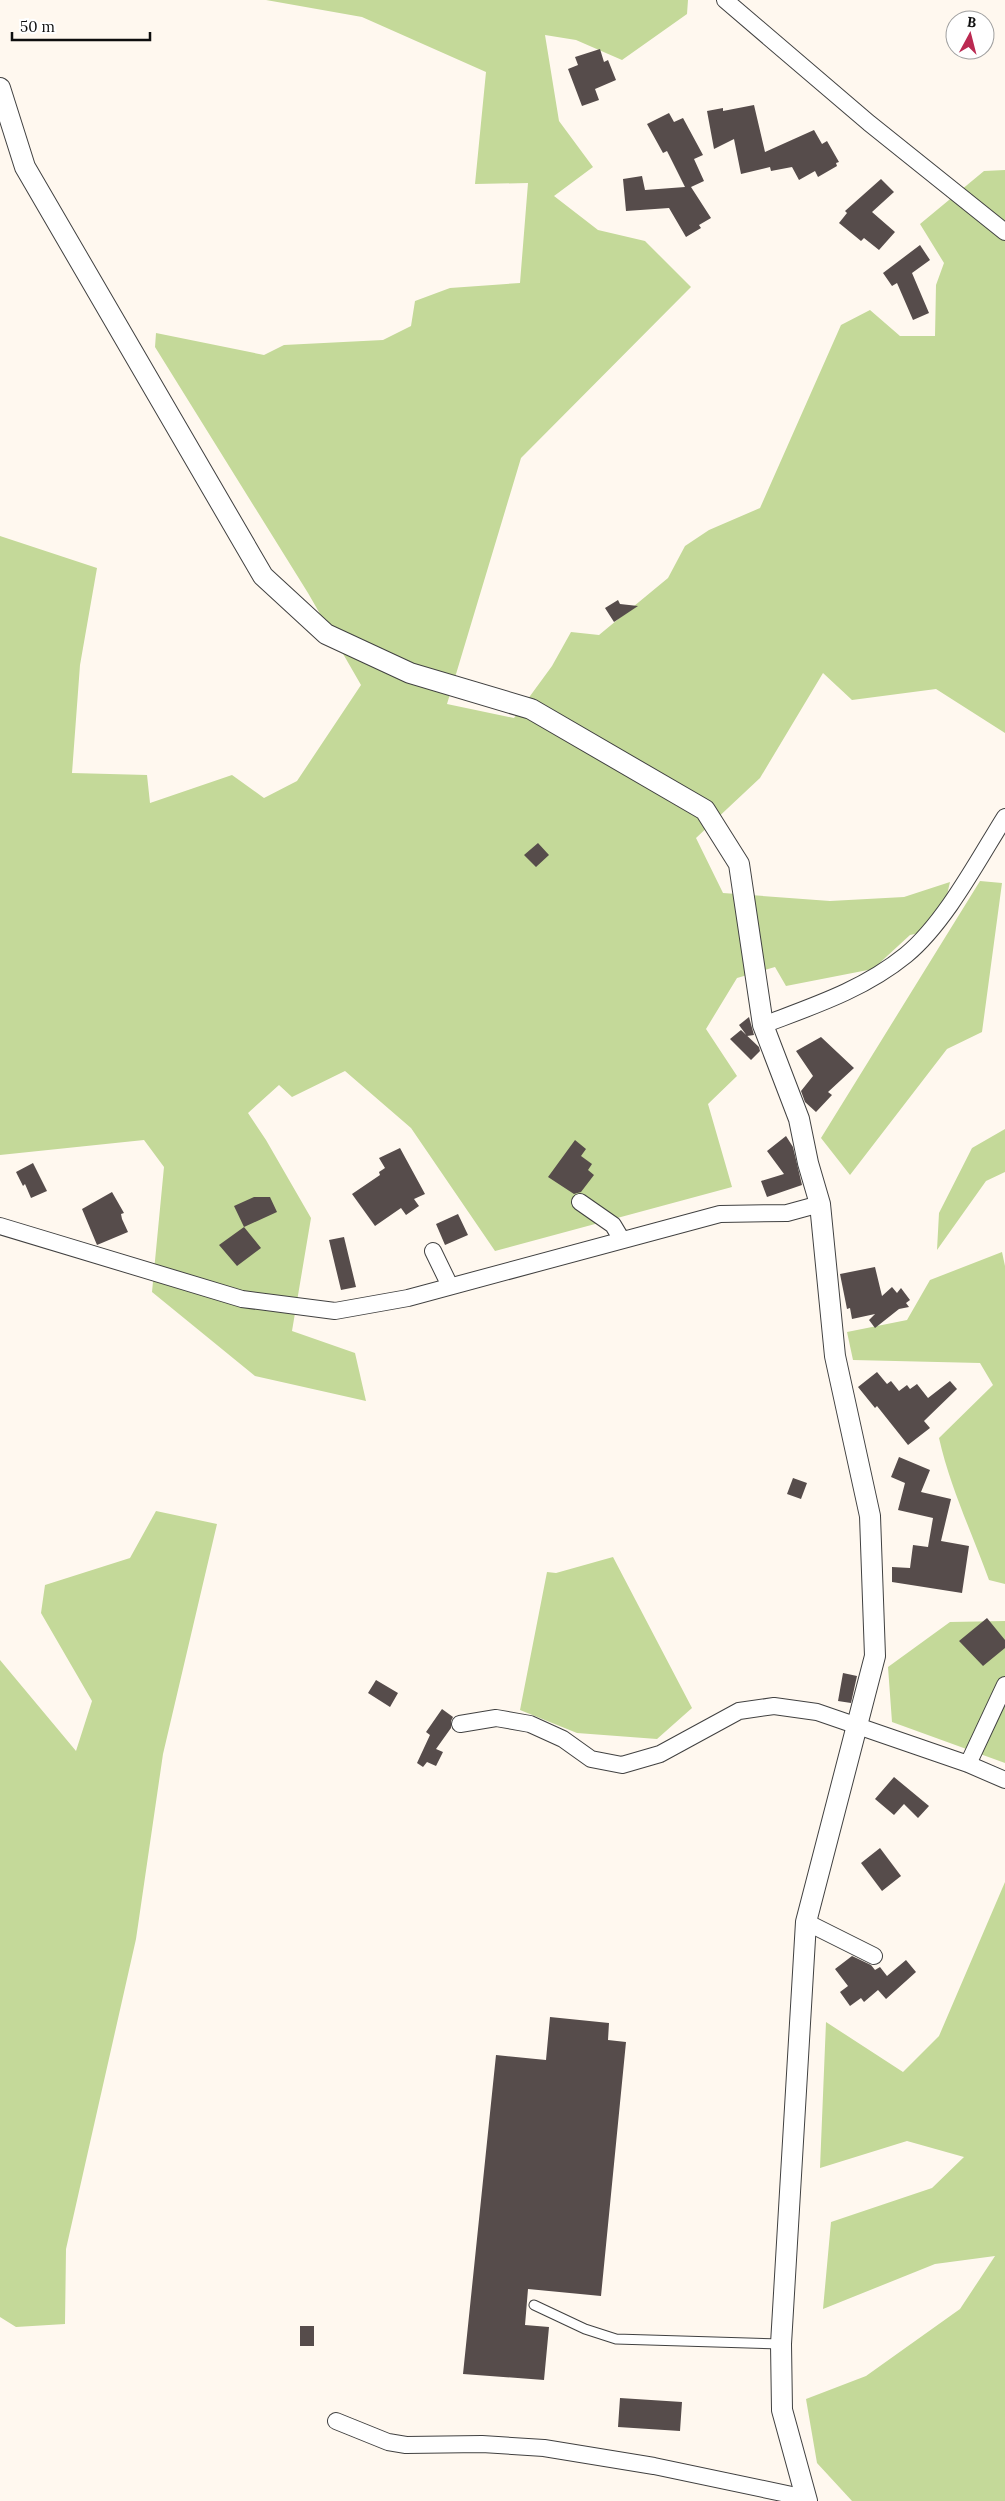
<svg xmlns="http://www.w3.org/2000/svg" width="1005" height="2501" font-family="Lora,serif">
<rect width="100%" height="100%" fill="#fff8ef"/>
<path fill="#c4d999" d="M 266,0 L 688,0 L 687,14 L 622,60 L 576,40 L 545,35 L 559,121 L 593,167 L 554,196 L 598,230 L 645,241 L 691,287 L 521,458 L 447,704 L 514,718 L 552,666 L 571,632 L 599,635 L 668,578 L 685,546 L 709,530 L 760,508 L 841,325 L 870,310 L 900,336 L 935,336 L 936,285 L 944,263 L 920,224 L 984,171 L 1005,170 L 1005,733 L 936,689 L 852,700 L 823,673 L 760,778 L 696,838 L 723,893 L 830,901 L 904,897 L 950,882 L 939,929 L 910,935 L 873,969 L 786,986 L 775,967 L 737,978 L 706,1029 L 737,1076 L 708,1104 L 732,1187 L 495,1251 L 411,1128 L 345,1071 L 292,1097 L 279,1085 L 248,1113 L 266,1140 L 311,1218 L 292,1331 L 355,1353 L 366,1401 L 255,1376 L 152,1292 L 164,1167 L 144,1140 L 0,1155 L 0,536 L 97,568 L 80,665 L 72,773 L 147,775 L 150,803 L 232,775 L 264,798 L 297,781 L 361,685 L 308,593 L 155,347 L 156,333 L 264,355 L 284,345 L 383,340 L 411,326 L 415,301 L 450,288 L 520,283 L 528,183 L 475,184 L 486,72 L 362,17 Z
M 980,881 L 1002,883 L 982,1032 L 947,1049 L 850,1175 L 821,1138 Z
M 1005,1129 L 1005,1172 L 986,1181 L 937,1250 L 939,1213 L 972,1148 Z
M 1002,1252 L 1005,1266 L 1005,1584 L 989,1580 C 972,1533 950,1487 939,1438 L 993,1385 L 980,1363 L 853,1360 L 847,1332 L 907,1320 L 930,1280 Z
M 156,1511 L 217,1524 L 163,1754 L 136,1939 L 66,2249 L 65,2324 L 16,2327 L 0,2317 L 0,1660 L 76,1751 L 92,1701 L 41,1613 L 45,1585 L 130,1558 Z
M 613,1557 L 692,1708 L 657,1739 L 577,1733 L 520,1710 L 547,1572 L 556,1573 Z
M 1005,1621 L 1005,1763 L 892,1722 L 888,1667 L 950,1622 Z
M 1005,1882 L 1005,2501 L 852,2501 L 817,2463 L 806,2399 L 866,2376 L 960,2309 L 995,2256 L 935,2264 L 823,2309 L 831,2222 L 932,2188 L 964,2157 L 907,2141 L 820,2168 L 826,2022 L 903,2072 L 939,2036 Z"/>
<path fill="#564c4b" d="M 600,49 L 604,62 L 608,60 L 616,80 L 595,89 L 599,100 L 582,106 L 568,69 L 578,65 L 575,57 Z
M 754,105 L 765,152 L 814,130 L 822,144 L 827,141 L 839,162 L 836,163 L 837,166 L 818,177 L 815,171 L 799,180 L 792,167 L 771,171 L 770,167 L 741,174 L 734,139 L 714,149 L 707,111 L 723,108 L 723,111 Z
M 669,113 L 674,122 L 683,118 L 703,155 L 694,159 L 704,181 L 691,187 L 711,218 L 699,225 L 701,228 L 686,237 L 669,208 L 626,211 L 623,179 L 642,176 L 645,190 L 685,187 L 667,151 L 663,153 L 647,124 Z
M 881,179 L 894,192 L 872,212 L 895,232 L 879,250 L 864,238 L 861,241 L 839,223 L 847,213 L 845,211 Z
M 920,245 L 930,260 L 912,273 L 929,313 L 913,320 L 897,283 L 892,286 L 883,273 Z
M 618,600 L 620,604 L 638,606 L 614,622 L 605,608 Z
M 538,843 L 549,855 L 536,867 L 524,855 Z
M 749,1017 L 754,1035 L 747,1036 L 739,1025 Z
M 741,1030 L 759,1047 L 760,1051 L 751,1060 L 730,1039 Z
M 821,1037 L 854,1068 L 828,1092 L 832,1095 L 816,1112 L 805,1102 L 801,1091 L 813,1076 L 796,1051 Z
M 786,1136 L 793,1147 L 802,1185 L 767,1197 L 761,1181 L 784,1174 L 767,1151 Z
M 575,1140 L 586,1149 L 581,1156 L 592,1164 L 588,1170 L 594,1175 L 581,1192 L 574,1194 L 548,1177 Z
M 400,1148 L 425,1194 L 414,1199 L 419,1206 L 406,1215 L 401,1208 L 375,1226 L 352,1194 L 380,1175 L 379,1172 L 385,1168 L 379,1158 Z
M 33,1163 L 47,1191 L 31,1198 L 25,1184 L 23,1186 L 16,1172 Z
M 112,1192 L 124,1213 L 121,1214 L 122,1219 L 128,1232 L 97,1245 L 82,1209 Z
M 254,1197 L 270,1197 L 277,1212 L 244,1227 L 261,1248 L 237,1266 L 219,1245 L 244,1227 L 234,1206 Z
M 458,1214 L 468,1235 L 445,1245 L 436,1224 Z
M 344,1237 L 356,1287 L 341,1290 L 329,1240 Z
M 875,1267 L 882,1296 L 892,1287 L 897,1293 L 901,1288 L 910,1300 L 906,1303 L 909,1307 L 899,1309 L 875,1328 L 869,1320 L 875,1314 L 852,1319 L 850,1308 L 847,1309 L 840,1274 Z
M 877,1372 L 887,1384 L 891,1381 L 899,1391 L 907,1385 L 910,1389 L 917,1384 L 928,1398 L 950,1381 L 957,1389 L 924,1421 L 930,1428 L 908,1445 L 877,1406 L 875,1408 L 858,1387 Z
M 899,1457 L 930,1470 L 921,1492 L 951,1499 L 941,1541 L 969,1546 L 962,1593 L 892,1582 L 892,1567 L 910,1568 L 913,1545 L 928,1547 L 933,1518 L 898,1510 L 905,1483 L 891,1477 Z
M 793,1478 L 807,1483 L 801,1499 L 787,1494 Z
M 987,1618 L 1005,1640 L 1005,1648 L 983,1666 L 959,1641 Z
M 843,1673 L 857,1676 L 851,1703 L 838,1701 Z
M 376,1680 L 398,1693 L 390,1707 L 368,1693 Z
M 442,1709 L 453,1717 L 451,1721 L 451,1728 L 436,1749 L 443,1752 L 436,1766 L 427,1762 L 423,1767 L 417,1763 L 430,1735 L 426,1732 Z
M 894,1777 L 929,1806 L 918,1818 L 904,1804 L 894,1815 L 875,1799 Z
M 880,1848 L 901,1876 L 882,1891 L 861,1863 Z
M 852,1956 L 871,1965 L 875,1970 L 880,1967 L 887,1976 L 906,1960 L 916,1972 L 886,1999 L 878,1990 L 864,2002 L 861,1998 L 850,2006 L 840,1992 L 848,1986 L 835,1969 Z
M 550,2017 L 609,2023 L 608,2040 L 626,2042 L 601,2296 L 528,2289 L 525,2325 L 549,2327 L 544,2380 L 463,2374 L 496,2055 L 546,2060 Z
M 300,2326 L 314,2326 L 314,2346 L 300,2346 Z
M 620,2398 L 682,2402 L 680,2431 L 618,2427 Z"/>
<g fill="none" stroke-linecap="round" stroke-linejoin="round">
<defs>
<path id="service" d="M 534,2305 L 585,2329 L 616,2339 L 781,2344"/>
<path id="minor" d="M 725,0 L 869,123 L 1005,232
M 763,1025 C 813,1006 863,990 906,955 C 945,923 978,860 1005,817
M 580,1202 L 613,1225 L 622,1240
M 0,1226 L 242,1299 L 335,1311 L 408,1298 L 720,1214 L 787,1213 L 820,1204
M 433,1251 L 450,1286
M 460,1724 L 496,1718 L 530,1724 L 563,1739 L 591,1759 L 622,1765 L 660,1754 L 739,1711 L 774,1706 L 817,1712 L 968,1764 L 1005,1780
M 968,1764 L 1005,1685
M 806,1922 L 874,1956
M 336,2421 L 388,2442 L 406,2445 L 482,2444 L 544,2448 L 654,2466 L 806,2498"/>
<path id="tertiary" d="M 0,88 L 25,167 L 263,576 L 326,634 L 410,673 L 531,709 L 705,810 L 739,864 L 763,1025 L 799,1119 L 808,1163 L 820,1204 L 835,1356 L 870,1516 L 875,1656 L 806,1922 L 781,2344 L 782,2410 L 807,2501"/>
</defs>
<use href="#service" stroke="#414141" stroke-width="11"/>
<use href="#minor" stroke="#414141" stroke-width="18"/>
<use href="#tertiary" stroke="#414141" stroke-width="22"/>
<use href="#service" stroke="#fff" stroke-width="9"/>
<use href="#minor" stroke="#fff" stroke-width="16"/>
<use href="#tertiary" stroke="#fff" stroke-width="20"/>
</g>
<g transform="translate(970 35) rotate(7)"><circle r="24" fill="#ffffff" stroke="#9f9f9f"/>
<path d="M0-4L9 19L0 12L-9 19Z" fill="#bb2951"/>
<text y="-8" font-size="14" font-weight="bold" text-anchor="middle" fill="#0e0e0e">B</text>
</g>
<path d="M12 32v8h138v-8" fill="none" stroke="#0e0e0e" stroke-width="2.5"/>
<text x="20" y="32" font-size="15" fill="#0e0e0e" stroke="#ffffff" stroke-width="4" paint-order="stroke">50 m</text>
</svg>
